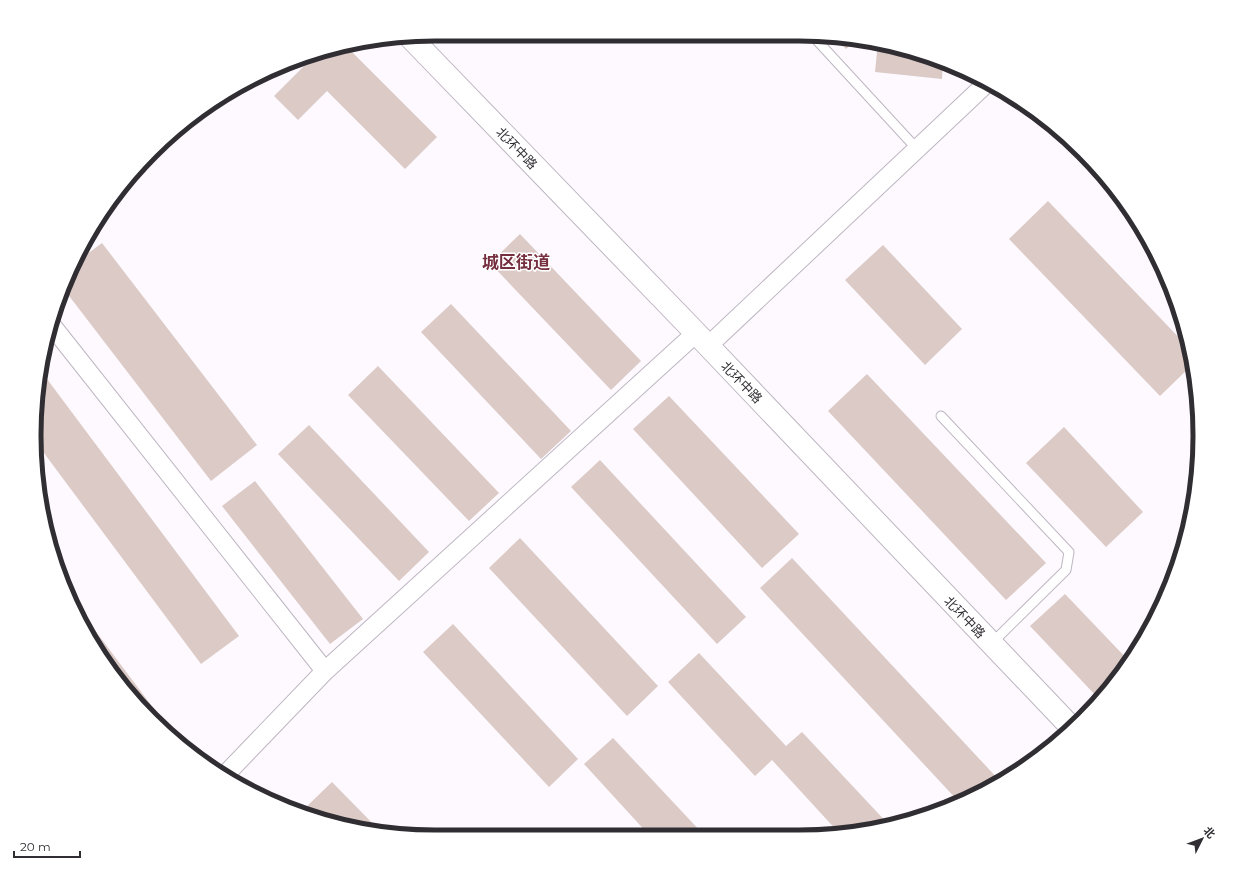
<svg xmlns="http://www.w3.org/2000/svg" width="1234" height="871" font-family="Montserrat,'Noto Sans SC',sans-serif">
<rect width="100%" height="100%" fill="#fdf9ff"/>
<path fill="#dbcac6" d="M 836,38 L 856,40 L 846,49 Z
M 878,42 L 943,62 L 942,79 L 875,72 Z
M 346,46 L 437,137 L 405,169 L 327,91 L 298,120 L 274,96 L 318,52 L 331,48 Z
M 1048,201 L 1188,347 L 1192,365 L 1160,396 L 1009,239 Z
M 520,234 L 641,361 L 611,390 L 490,263 Z
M 102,243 L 257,445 L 211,481 L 63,288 L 65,282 L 74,264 Z
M 883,245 L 962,329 L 925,365 L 845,280 Z
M 451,304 L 571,431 L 541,459 L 421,332 Z
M 378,366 L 499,493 L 469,521 L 348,395 Z
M 41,371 L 239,636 L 201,664 L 35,441 L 37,383 Z
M 867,374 L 1046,563 L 1006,600 L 828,411 Z
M 669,396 L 799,534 L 762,568 L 633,429 Z
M 309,425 L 429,552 L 399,581 L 278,454 Z
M 1064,427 L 1143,512 L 1106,547 L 1026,463 Z
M 600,460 L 746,617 L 717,644 L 571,487 Z
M 255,481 L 363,619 L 330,644 L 222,506 Z
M 1192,500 L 1193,500 L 1186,539 L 1171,579 L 1170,579 Z
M 520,538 L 658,686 L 627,716 L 489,568 Z
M 792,558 L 999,780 L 976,796 L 959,802 L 760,588 Z
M 1065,594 L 1129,661 L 1117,680 L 1099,699 L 1030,626 Z
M 70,597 L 178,741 L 178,742 L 134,700 L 75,613 Z
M 453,624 L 578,759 L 549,787 L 423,652 Z
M 699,653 L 786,746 L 802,732 L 890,826 L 851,834 L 840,834 L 772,760 L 755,776 L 668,682 Z
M 613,738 L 703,834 L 649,835 L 584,764 Z
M 332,782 L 380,831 L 332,823 L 301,812 Z"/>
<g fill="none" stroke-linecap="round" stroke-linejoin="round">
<defs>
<path id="service" d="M 812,35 L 917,149
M 941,416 L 1069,552 L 1066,570 L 991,644
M 1049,747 L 1069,726"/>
<path id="minor" d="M 53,327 L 325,671
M 708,346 L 988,82
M 225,775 L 325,671 L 696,333"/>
<path id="tertiary" d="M 410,37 L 696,333 L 1072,728"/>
</defs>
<use href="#service" stroke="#beb6c2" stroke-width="11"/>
<use href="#minor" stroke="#beb6c2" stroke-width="20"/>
<use href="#tertiary" stroke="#beb6c2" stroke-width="24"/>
<use href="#service" stroke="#fff" stroke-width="9"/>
<use href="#minor" stroke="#fff" stroke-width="18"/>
<use href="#tertiary" stroke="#fff" stroke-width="22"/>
</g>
<g text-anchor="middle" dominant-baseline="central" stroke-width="3" stroke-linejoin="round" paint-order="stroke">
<g font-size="13" fill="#312e33" stroke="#fff">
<text transform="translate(517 148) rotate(46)">北环中路</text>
<text transform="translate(742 382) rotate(46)">北环中路</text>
<text transform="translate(965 617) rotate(46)">北环中路</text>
</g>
<g font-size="17" font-weight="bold" fill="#762f3f" stroke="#fff">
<text x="516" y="262">城区街道</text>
</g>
</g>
<path d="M0 0H1234V871H0ZM435 41H799A394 394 0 0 1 1193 435V436A394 394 0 0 1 799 830H435A394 394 0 0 1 41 436V435A394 394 0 0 1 435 41Z" fill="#fff" fill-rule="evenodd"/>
<path fill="none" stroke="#312e33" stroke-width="5" d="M435 41H799A394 394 0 0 1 1193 435V436A394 394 0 0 1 799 830H435A394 394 0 0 1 41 436V435A394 394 0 0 1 435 41Z"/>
<g transform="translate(1202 839) rotate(48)" stroke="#ffffff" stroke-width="3" paint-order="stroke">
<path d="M0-3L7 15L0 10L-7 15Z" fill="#312e33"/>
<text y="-6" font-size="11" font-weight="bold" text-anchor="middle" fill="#312e33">北</text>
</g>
<path d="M14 851v6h66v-6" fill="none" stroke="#312e33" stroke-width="2"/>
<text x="20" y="851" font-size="12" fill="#312e33" stroke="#ffffff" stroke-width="3" paint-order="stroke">20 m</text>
</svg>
